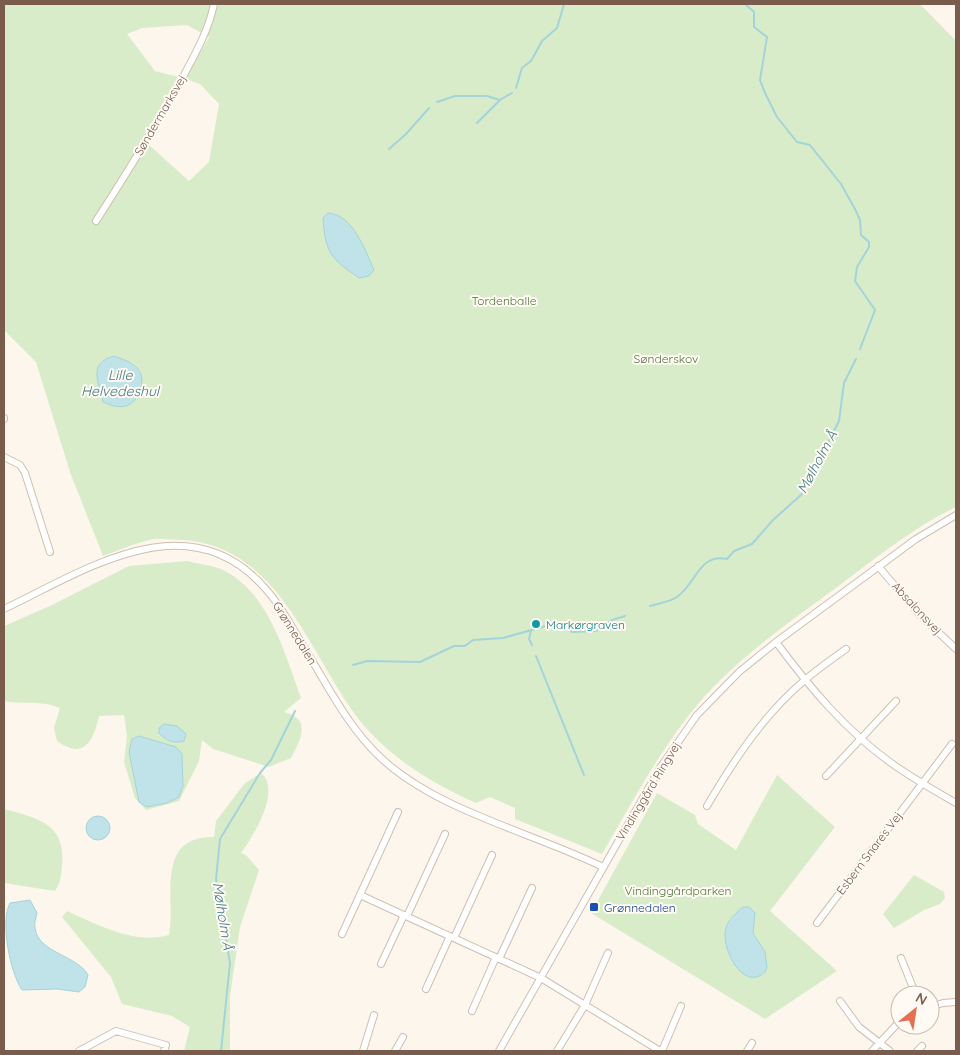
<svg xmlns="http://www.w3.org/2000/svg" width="960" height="1055" font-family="Quicksand,sans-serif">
<rect width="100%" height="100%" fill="#fdf6ec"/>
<path fill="#d8ecc9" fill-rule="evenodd" d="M 4,4 L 920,4 L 956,41 L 956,507 C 914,527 877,557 840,585 C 791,621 738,657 698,704 C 660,749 632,803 602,854 L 515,819 L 515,808 L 490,797 L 476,803 C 431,783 387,756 357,717 C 309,653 278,546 183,540 C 174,540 163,538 153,539 C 136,543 119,550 103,556 L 70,472 L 36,362 L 4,330 ZM 187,25 L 209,37 L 186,79 L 155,71 L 127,34 L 142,28 ZM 186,79 L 200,84 L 219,104 L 209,162 L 189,181 L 147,143 Z
M 187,561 C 198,564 211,565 221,569 C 268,590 285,654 301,698 L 284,712 C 312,719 301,739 291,758 L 269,767 L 213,749 L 202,740 L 199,761 L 179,801 L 146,810 L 135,798 L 124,762 L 127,736 L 124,715 L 99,716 C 93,742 84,760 57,741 L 54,728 L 60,708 C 43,700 22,705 4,701 L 4,626 L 50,606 L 129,566 Z
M 261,773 C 282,790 253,837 241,853 L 246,855 L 259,870 L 240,927 L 230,996 L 230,1051 L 184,1051 L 190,1027 L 172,1016 L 122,1004 L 111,977 L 62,917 L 67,911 C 98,925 135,945 169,935 C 176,898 154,836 214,837 L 216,821 L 245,783 Z
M 777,775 L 835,827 L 770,911 L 837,971 L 765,1019 L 591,913 L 657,793 L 695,815 L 698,824 L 736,850 Z
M 4,809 C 37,818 66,823 62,865 C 61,875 61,882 55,891 L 4,883 Z
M 914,875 L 944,892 L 945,898 L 940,904 L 924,910 L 894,928 L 883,914 Z"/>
<path fill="#bfe3e8" stroke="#a5d3da" d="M 328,213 C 353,214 366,252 374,270 L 369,276 L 359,278 C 331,259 325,252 323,218 Z
M 114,356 C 122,359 132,362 138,369 C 147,380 139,402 126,406 C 117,408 110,405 103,402 C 99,381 87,364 114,356 Z
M 164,724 L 177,726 L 186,734 L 184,741 C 173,744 167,741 159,733 L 159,728 Z
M 139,736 L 176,747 L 182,754 L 183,786 L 179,797 L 167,803 L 147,807 L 139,802 L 129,752 L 132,739 Z
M86 828a12 12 0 1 1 24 0a12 12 0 1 1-24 0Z
M 30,900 L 37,913 C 36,918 34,923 35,928 C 38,953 77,955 88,975 L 85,987 L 79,992 L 57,989 L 22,990 C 10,972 0,922 10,903 Z
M 743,907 L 749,907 L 755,913 L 753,933 L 765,952 L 767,967 L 765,972 C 743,993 720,947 726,928 C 728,920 736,913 743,907 Z"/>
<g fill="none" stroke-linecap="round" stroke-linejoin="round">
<path stroke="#a5d3da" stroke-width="2" d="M 745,4 L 754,12 L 754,27 L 767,37 L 760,80 L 765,93 L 777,117 L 797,142 L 810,145 L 841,184 L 855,209 L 860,220 L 861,235 L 869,242 L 869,247 L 857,267 L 855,281 L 875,310 L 860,349
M 516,88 L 522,68 L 531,61 L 542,41 L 557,28 L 564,4
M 437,102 L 455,96 L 487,96 L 500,100 L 512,93
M 477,123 L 500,100
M 389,149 L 406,134 L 429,108
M 650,606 C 659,603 670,602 677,597 C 696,584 699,553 727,559 L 734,551 L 752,544 L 773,520 L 802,494 L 839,421 L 844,383 L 856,359
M 531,631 L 529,639 L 532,645
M 536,656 L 584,775
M 353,665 L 367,661 L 420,662 L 454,646 L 465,646 L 473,640 L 503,638 L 560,622 L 572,632 L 596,631 L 612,620 L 625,616
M 221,1051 L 230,963 L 216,879 L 220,839 L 260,773 L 271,760 L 295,711"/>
<defs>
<path id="minor" d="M 96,221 C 125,176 153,131 179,84 C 193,58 208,33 214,4
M 4,418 L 4,419
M 4,457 L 20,465 L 25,473 L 50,552
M 878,566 L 918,613 L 956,649
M 4,609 C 84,571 186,501 263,586 C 280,604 292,627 305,649 C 328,686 348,727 380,757 C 435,810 534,833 603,867
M 776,642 C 810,688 847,732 894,765 C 914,779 935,791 956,803
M 826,776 L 896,701
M 707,806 C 734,760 764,714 806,679 C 819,668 832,659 846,649
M 360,895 L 541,978 L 660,1051
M 407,916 L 445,834
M 817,923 L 952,744
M 342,934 L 398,812
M 454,938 L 492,855
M 901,958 L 916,995
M 499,959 L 532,888
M 381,964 L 404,915
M 426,989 L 450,936
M 840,1001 L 859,1027 L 890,1051
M 930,1007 L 943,1003 L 956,1002
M 472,1011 L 496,957
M 79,1051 L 116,1031 L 166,1045 L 164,1051
M 363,1051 L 374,1015
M 395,1051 L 403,1037
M 499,1051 L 660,768 L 697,715 L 739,672 L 776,642 L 916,539 L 956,515
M 557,1051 L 585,1005 L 608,953
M 662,1051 L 681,1006
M 747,1051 L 752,1043
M 872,1051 L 900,1021
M 917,1051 L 922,1046"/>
</defs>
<use href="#minor" stroke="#d1beb0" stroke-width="8"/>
<use href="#minor" stroke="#fff" stroke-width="6"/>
</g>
<circle fill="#0f9aa8" stroke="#fffaf3" stroke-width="2" cx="536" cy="624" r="5"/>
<rect fill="#1a4fb4" stroke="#fffaf3" stroke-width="2" x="589" y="902" width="10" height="10" rx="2.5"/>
<g text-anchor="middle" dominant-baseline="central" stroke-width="4" stroke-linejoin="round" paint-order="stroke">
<g font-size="12" fill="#7a5c4d" stroke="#fffaf3">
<text transform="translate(160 115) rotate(-60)">Søndermarksvej</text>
<text transform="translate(917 608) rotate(47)">Absalonsvej</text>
<text transform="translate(295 633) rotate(58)">Grønnedalen</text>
<text transform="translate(648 791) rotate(-59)">Vindinggård Ringvej</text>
<text transform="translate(869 853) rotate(-53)">Esbern Snares Vej</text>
</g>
<g font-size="12" fill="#537a41" stroke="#fffaf3">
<text x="504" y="300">Tordenballe</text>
<text x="666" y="358">Sønderskov</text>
<text x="678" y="890">Vindinggårdparken</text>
</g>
<g font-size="12" fill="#0d838f" stroke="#fffaf3" text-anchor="start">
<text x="546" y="624">Markørgraven</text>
</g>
<g font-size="12" fill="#164399" stroke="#fffaf3" text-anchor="start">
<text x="604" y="907">Grønnedalen</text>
</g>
<g font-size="14" font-style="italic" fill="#437c86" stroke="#fffaf3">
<text x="120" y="375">Lille<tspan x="120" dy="16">Helvedeshul</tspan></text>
<text transform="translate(817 462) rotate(-62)">Mølholm Å</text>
<text transform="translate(223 916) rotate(81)">Mølholm Å</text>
</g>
</g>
<rect width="960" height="1055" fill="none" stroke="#7a5c4d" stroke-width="10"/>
<g transform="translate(915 1010) rotate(30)"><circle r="24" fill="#fffaf3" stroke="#cabbb1"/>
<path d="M0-4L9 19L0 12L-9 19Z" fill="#e76f51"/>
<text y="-8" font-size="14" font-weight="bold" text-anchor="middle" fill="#7a5c4d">N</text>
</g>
</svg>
